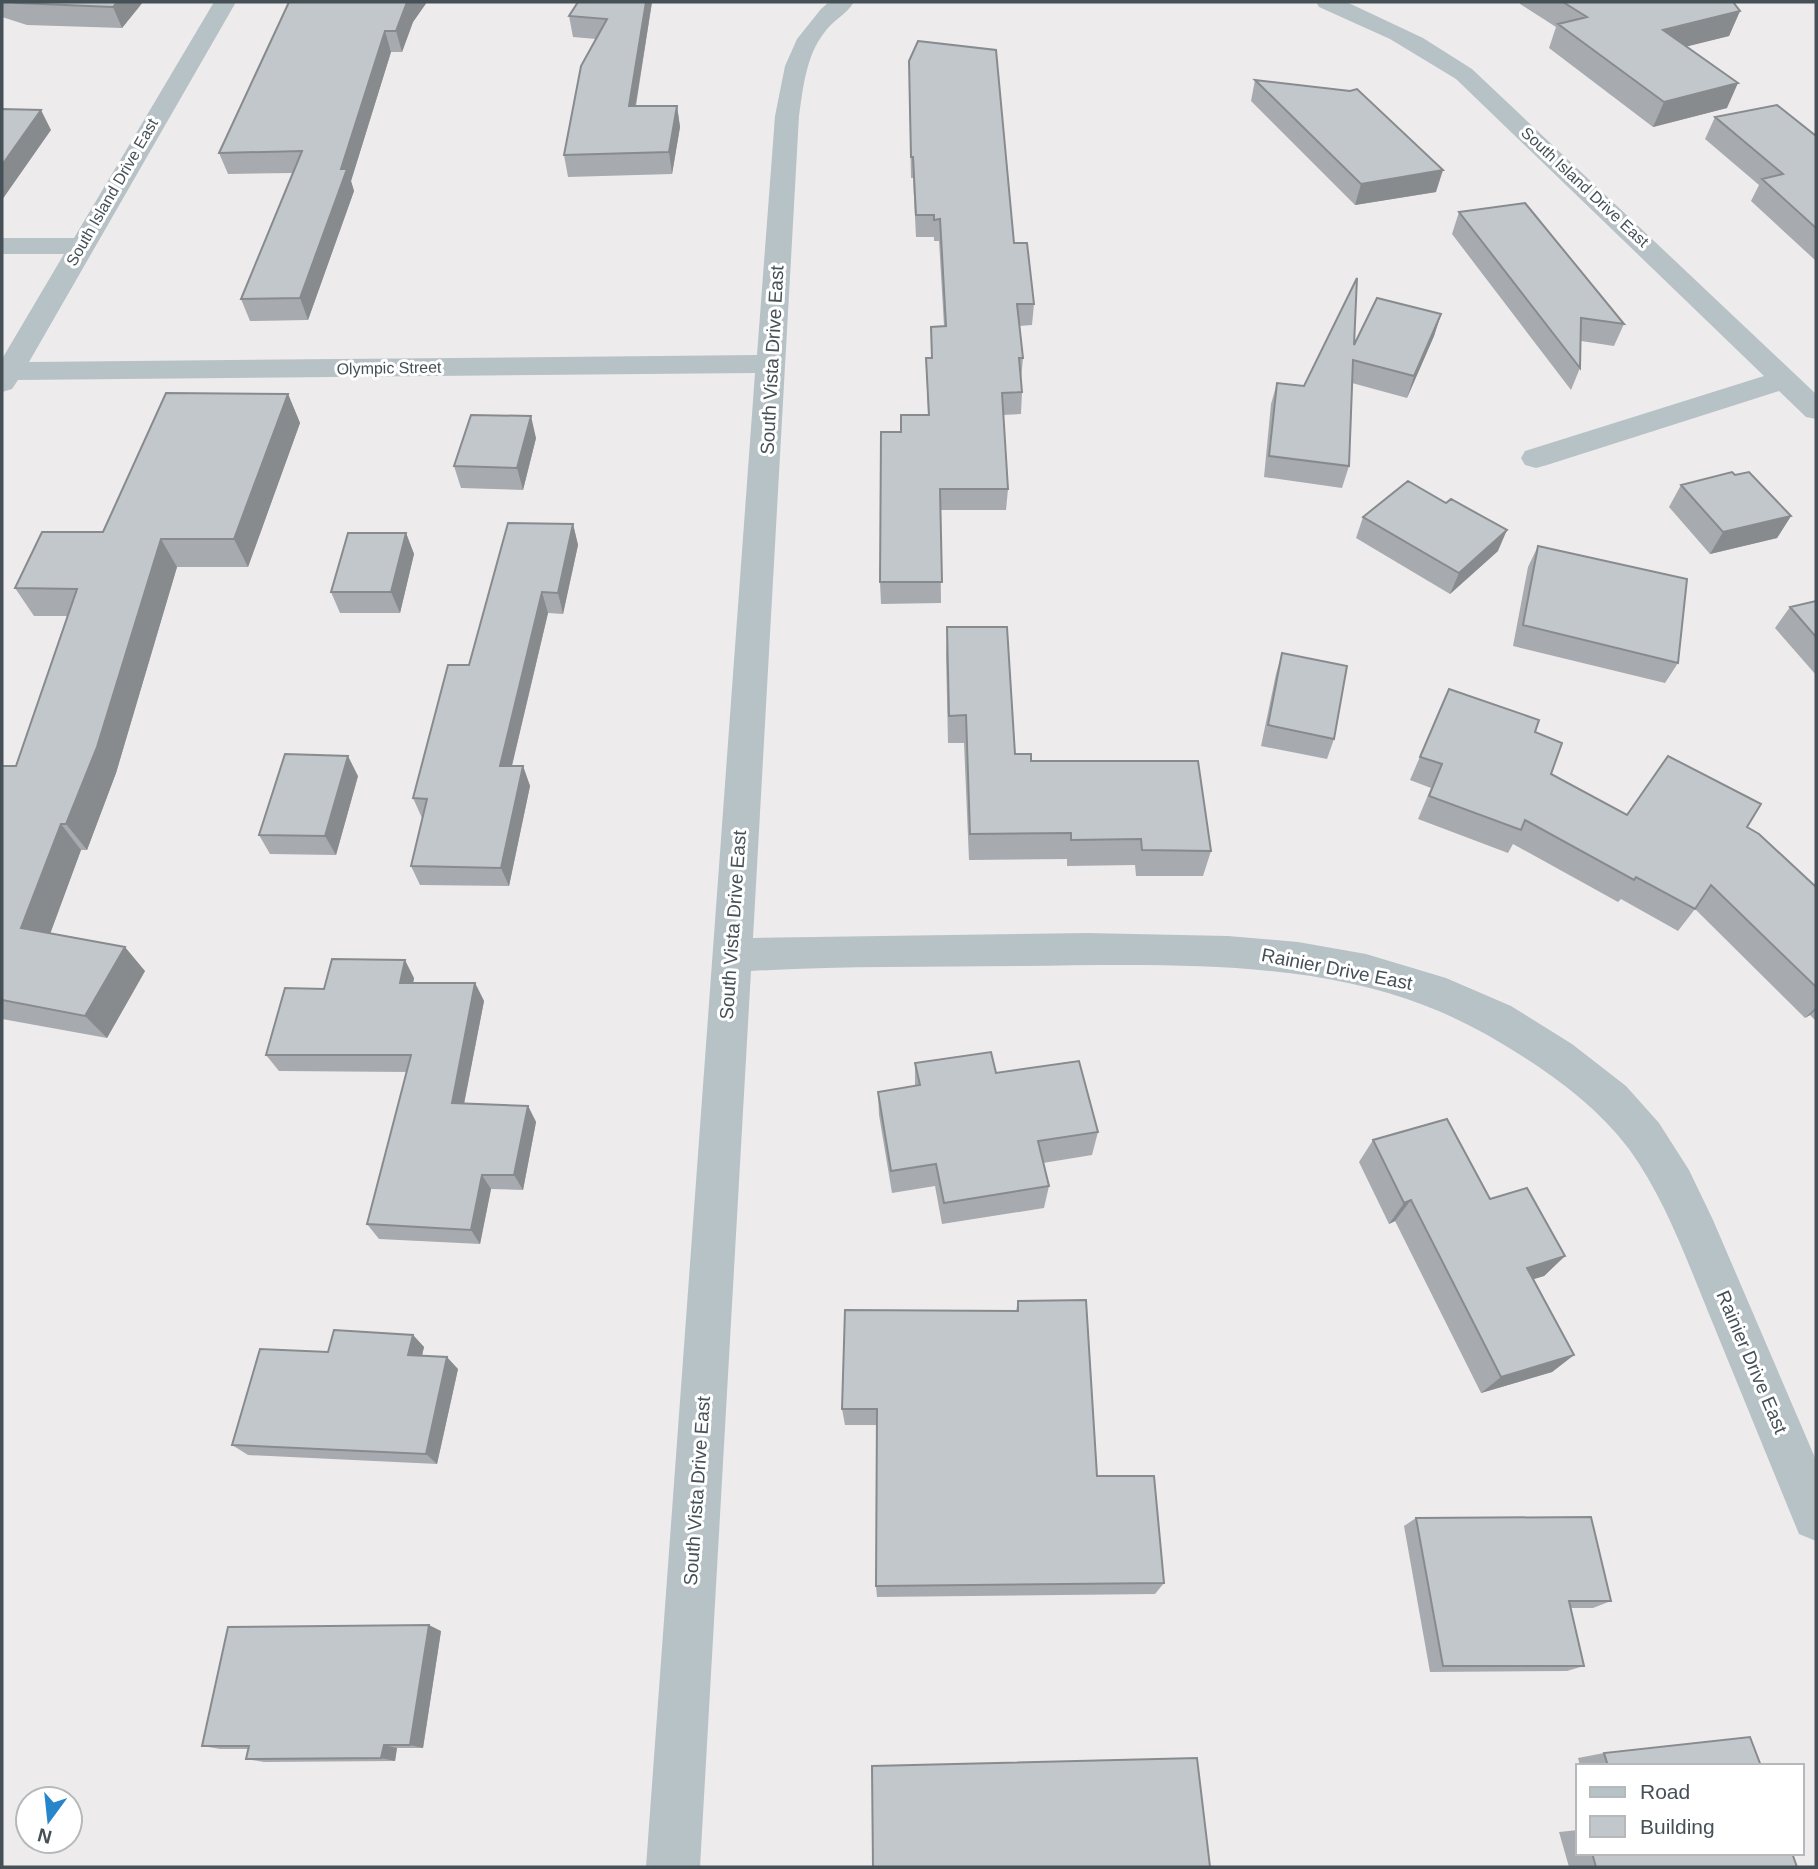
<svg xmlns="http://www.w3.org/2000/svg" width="1818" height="1869" font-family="Arial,sans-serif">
<rect width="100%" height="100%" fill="#eeebec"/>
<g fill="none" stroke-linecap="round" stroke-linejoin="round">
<path fill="#b7c2c7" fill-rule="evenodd" d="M 214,2 L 236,2 L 29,362 L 757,355 L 775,116 L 785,66 L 797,39 L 821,9 L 829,2 L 854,2 C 847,14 832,21 824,33 C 806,56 803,88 799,116 L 753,938 L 1087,933 L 1228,936 L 1298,942 L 1366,954 L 1446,978 L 1511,1006 L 1572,1044 L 1626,1086 L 1659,1123 L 1689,1170 L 1713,1220 L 1816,1460 L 1816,1541 L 1799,1534 C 1769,1461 1739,1387 1709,1314 C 1686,1258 1665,1199 1629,1149 C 1600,1111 1563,1082 1522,1056 C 1491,1036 1460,1019 1426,1006 C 1305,958 1151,965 1023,966 C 932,967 841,966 751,971 L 700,1867 L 646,1867 L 755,373 L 18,380 L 12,389 L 2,392 L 2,359 L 64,254 L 2,254 L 2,238 L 74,238 Z
M 1316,2 L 1346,2 L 1353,5 L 1423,38 L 1472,69 L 1816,394 L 1816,419 L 1806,417 L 1779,391 L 1547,465 L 1536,468 L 1525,465 L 1521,458 L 1525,451 L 1764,376 L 1456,79 L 1390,39 L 1319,7 Z"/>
</g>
<path fill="#a7abaf" d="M 2,2 L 143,2 L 122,28 L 27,25 L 2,17 Z
M 289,2 L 427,2 L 413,22 L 402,52 L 391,52 L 351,181 L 354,191 L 308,320 L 250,321 L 241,299 L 293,173 L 228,174 L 219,153 Z
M 578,2 L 652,2 L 636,106 L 677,106 L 680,127 L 672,174 L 568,177 L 564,155 L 596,39 L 573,37 L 569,16 Z
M 1520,2 L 1733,2 L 1740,11 L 1729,36 L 1687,46 L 1727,108 L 1653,127 L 1549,48 L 1556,27 L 1520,4 Z
M 1255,80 L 1436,192 L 1355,205 L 1251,101 Z
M 909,82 L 1014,243 L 1034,304 L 1032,325 L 1019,326 L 1023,358 L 1021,380 L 1022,392 L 1021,414 L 1003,415 L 1008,489 L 1006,510 L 940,510 L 941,603 L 881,604 L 880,582 L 901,432 L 928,415 L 926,358 L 931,358 L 931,327 L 944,326 L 939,241 L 934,241 L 934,237 L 916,237 L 913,178 L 911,178 Z
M 1715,117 L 1816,136 L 1816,261 L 1751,201 L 1759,185 L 1705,139 Z
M 1459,212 L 1624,324 L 1614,346 L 1581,341 L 1580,368 L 1571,390 L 1452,234 Z
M 1441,314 L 1434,336 L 1407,398 L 1352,383 L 1349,466 L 1342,488 L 1264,477 L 1271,404 L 1277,383 L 1304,386 L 1354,345 Z
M 288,394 L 300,423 L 248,567 L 177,567 L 116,773 L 87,850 L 81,850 L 50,934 L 145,971 L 107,1038 L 2,1019 L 2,766 L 16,766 L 67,616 L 34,616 L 15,588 L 103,532 Z
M 536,438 L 523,490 L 461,488 L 454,466 Z
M 1735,475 L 1791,516 L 1777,538 L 1710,554 L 1669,507 L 1681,485 Z
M 1363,517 L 1498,551 L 1450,594 L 1356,538 Z
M 573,524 L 578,545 L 563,614 L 548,613 L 512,766 L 523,766 L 530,786 L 509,886 L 420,885 L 411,866 L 423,818 L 422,818 L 413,798 L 469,665 Z
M 406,533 L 414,554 L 400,613 L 340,613 L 331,592 Z
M 1538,546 L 1678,663 L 1665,683 L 1513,646 L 1528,567 Z
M 1816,601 L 1816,675 L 1775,628 L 1790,607 Z
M 947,627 L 1015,754 L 1211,851 L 1203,876 L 1136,876 L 1135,865 L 1067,866 L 1067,859 L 969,860 L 964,743 L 948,743 L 946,655 Z
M 1282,653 L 1334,739 L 1327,759 L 1261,746 L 1276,674 Z
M 1449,689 L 1535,732 L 1551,774 L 1627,815 L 1747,827 L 1816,887 L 1816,1021 L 1810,1015 L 1805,1018 L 1695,909 L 1678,931 L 1621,899 L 1618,902 L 1513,844 L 1508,853 L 1418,819 L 1431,788 L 1410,780 Z
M 358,776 L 336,855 L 270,854 L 259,835 Z
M 414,978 L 413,983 L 475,983 L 484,1001 L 464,1104 L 528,1106 L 536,1122 L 523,1190 L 491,1189 L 480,1244 L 379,1239 L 367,1224 L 407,1072 L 279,1071 L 266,1055 L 324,989 Z
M 915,1063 L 1098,1132 L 1092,1155 L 1043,1163 L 1049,1186 L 1044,1208 L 942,1224 L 935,1186 L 892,1193 L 879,1115 L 878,1092 L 915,1086 Z
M 1373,1140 L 1490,1199 L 1565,1256 L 1544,1276 L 1534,1279 L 1574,1355 L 1552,1372 L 1481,1393 L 1395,1221 L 1389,1224 L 1359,1162 Z
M 1018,1301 L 1097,1476 L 1164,1583 L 1155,1594 L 877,1597 L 876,1586 L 877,1425 L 845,1425 L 842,1409 L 1016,1311 Z
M 413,1335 L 424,1347 L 422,1356 L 458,1369 L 437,1464 L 248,1455 L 232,1445 L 328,1352 Z
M 1416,1518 L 1611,1601 L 1593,1608 L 1570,1608 L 1584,1666 L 1567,1671 L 1430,1672 L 1404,1526 Z
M 441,1631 L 423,1748 L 397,1748 L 395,1761 L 264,1762 L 246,1759 L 248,1749 L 220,1749 L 202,1746 Z
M 1604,1753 L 1761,1766 L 1580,1766 L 1578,1758 Z
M 1578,1830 L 1578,1853 L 1792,1853 L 1797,1867 L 1569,1867 L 1559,1832 Z"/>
<path fill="#888b8e" d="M 117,2 L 143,2 L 122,28 L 113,7 Z
M 407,2 L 427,2 L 413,22 L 402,52 L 396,31 Z
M 646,2 L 652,2 L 632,127 L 629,106 Z
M 1740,11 L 1729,36 L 1653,55 L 1663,30 Z
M 385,31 L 391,52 L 351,181 L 354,191 L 308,320 L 300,298 Z
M 1738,83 L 1727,108 L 1653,127 L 1664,102 Z
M 677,106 L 680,127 L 672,174 L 669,152 Z
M 41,110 L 51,130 L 2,200 L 2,165 Z
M 1443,170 L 1436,192 L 1355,205 L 1361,184 Z
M 1441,314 L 1434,336 L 1407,398 L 1414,376 Z
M 288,394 L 300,423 L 248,567 L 234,539 Z
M 531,416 L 536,438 L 523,490 L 517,468 Z
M 1791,516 L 1777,538 L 1710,554 L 1723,532 Z
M 573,524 L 578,545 L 563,614 L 558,593 Z
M 1507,530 L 1498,551 L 1450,594 L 1459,573 Z
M 406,533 L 414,554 L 400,613 L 391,592 Z
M 161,539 L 177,567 L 116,773 L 87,850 L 66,824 Z
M 542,592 L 548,613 L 507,786 L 500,766 Z
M 348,756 L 358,776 L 336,855 L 325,836 Z
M 523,766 L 530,786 L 509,886 L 501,868 Z
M 61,824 L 81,850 L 43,953 L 21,928 Z
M 125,947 L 145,971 L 107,1038 L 85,1016 Z
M 405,960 L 414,978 L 410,1001 L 400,983 Z
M 475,983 L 484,1001 L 461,1119 L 452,1103 Z
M 1816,1007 L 1816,1010 L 1810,1015 L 1805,1018 Z
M 528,1106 L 536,1122 L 523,1190 L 514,1175 Z
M 482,1175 L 491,1189 L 480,1244 L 471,1230 Z
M 1411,1200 L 1395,1221 L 1389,1224 L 1404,1203 Z
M 1565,1256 L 1544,1276 L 1507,1287 L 1527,1268 Z
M 413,1335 L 424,1347 L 419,1367 L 408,1355 Z
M 1574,1355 L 1552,1372 L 1481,1393 L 1501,1377 Z
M 447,1357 L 458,1369 L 437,1464 L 426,1454 Z
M 429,1625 L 441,1631 L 423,1748 L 410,1745 Z
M 384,1745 L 397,1748 L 395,1761 L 381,1758 Z"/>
<path fill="#c2c7cb" stroke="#888b8e" stroke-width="2" d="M 12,2 L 117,2 L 113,7 L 17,3 Z
M 289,2 L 407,2 L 396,31 L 385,31 L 341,169 L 347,169 L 300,298 L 241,299 L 302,151 L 219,153 Z
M 578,2 L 646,2 L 629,106 L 677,106 L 669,152 L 564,155 L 581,66 L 607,19 L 569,16 Z
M 1563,2 L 1733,2 L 1740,11 L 1663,30 L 1738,83 L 1664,102 L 1558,24 L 1587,17 Z
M 918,41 L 996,50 L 1014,243 L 1027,243 L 1034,304 L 1017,304 L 1023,358 L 1019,358 L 1022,392 L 1002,393 L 1008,489 L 940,489 L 942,582 L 880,582 L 881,432 L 901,432 L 901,415 L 929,415 L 926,358 L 932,358 L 931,327 L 946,326 L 940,219 L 934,220 L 934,215 L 916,215 L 913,157 L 911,157 L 909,61 Z
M 1255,80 L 1350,91 L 1357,89 L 1443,170 L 1361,184 Z
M 1777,105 L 1816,136 L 1816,228 L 1762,179 L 1783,174 L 1715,117 Z
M 2,109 L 41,110 L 2,165 Z
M 1525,203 L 1624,324 L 1581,318 L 1580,368 L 1459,212 Z
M 1357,278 L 1354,345 L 1377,298 L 1441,314 L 1414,376 L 1353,360 L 1349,466 L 1269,456 L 1277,383 L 1304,386 Z
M 166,393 L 288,394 L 234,539 L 161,539 L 97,747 L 66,824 L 61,824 L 21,928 L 125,947 L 85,1016 L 2,1000 L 2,766 L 16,766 L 77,589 L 15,588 L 42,532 L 103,532 Z
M 471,415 L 531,416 L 517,468 L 454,466 Z
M 1732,472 L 1735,475 L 1749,472 L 1791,516 L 1723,532 L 1681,485 Z
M 1408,481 L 1446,503 L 1451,499 L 1507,530 L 1459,573 L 1363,517 Z
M 508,523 L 573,524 L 558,593 L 542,592 L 500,766 L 523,766 L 501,868 L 411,866 L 427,799 L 413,798 L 448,665 L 469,665 Z
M 348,533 L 406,533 L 391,592 L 331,592 Z
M 1538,546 L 1687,579 L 1678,663 L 1523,625 Z
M 1816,601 L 1816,637 L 1790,607 Z
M 947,627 L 1007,627 L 1015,754 L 1031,754 L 1031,761 L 1198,761 L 1211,851 L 1142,850 L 1141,839 L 1071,840 L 1071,833 L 970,834 L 966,715 L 949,716 Z
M 1282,653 L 1347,666 L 1334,739 L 1268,725 Z
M 1449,689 L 1539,720 L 1535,732 L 1562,743 L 1551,774 L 1627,815 L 1668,756 L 1761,804 L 1747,827 L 1759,834 L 1816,887 L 1816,987 L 1711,885 L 1695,909 L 1636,877 L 1634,880 L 1525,820 L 1521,830 L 1429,796 L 1442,764 L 1420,757 Z
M 285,754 L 348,756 L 325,836 L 259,835 Z
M 332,959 L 405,960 L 400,983 L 475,983 L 452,1103 L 528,1106 L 514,1175 L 482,1175 L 471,1230 L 367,1224 L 411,1055 L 266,1055 L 285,988 L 324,989 Z
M 991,1052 L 996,1073 L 1079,1061 L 1098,1132 L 1038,1141 L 1049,1186 L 944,1203 L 936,1164 L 891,1171 L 878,1092 L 920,1085 L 915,1063 Z
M 1447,1119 L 1490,1199 L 1527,1188 L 1565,1256 L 1527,1268 L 1574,1355 L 1501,1377 L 1411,1200 L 1404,1203 L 1373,1140 Z
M 1086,1300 L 1097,1476 L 1154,1476 L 1164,1583 L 876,1586 L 877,1409 L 842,1409 L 845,1310 L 1018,1311 L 1018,1301 Z
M 334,1330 L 413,1335 L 408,1355 L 447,1357 L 426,1454 L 232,1445 L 260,1349 L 328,1352 Z
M 1591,1517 L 1611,1601 L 1569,1601 L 1584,1666 L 1443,1666 L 1416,1518 Z
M 429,1625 L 410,1745 L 384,1745 L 381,1758 L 246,1759 L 249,1746 L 202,1746 L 228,1627 Z
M 1750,1737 L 1761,1766 L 1608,1766 L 1604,1753 Z
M 1197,1758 L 1210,1867 L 873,1867 L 872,1766 Z
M 1592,1853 L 1792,1853 L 1797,1867 L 1596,1867 Z"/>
<g text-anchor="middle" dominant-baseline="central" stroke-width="6" stroke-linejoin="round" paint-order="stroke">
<g font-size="16" fill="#455157" stroke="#fff">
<text transform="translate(1585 187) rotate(43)">South Island Drive East</text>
<text transform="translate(112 192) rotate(-60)">South Island Drive East</text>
<text transform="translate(389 368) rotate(-1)">Olympic Street</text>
</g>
<g font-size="19" fill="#455157" stroke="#fff">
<text transform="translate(772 360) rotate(-87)">South Vista Drive East</text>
<text transform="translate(733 925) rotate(-86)">South Vista Drive East</text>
<text transform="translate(1337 969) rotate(11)">Rainier Drive East</text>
<text transform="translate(1752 1362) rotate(67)">Rainier Drive East</text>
<text transform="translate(697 1491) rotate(-86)">South Vista Drive East</text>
</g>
</g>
<rect width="1818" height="1869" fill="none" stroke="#455157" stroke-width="7"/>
<rect x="1576" y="1764" width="228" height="91" fill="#ffffff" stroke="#b5b9bc" stroke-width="2"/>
<rect x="1590" y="1787" width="35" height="10" fill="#b7c2c7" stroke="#b5b9bc" stroke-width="2"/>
<text x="1640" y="1799" font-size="21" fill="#455157">Road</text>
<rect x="1590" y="1816" width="35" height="21" fill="#c2c7cb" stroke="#b5b9bc" stroke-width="2"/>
<text x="1640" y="1834" font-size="21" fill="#455157">Building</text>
<g transform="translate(49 1820) rotate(195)"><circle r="33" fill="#ffffff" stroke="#b5b9bc" stroke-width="2"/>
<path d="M0-5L12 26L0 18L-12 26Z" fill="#2785cc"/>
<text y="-10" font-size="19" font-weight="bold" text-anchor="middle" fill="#455157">N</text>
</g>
</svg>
